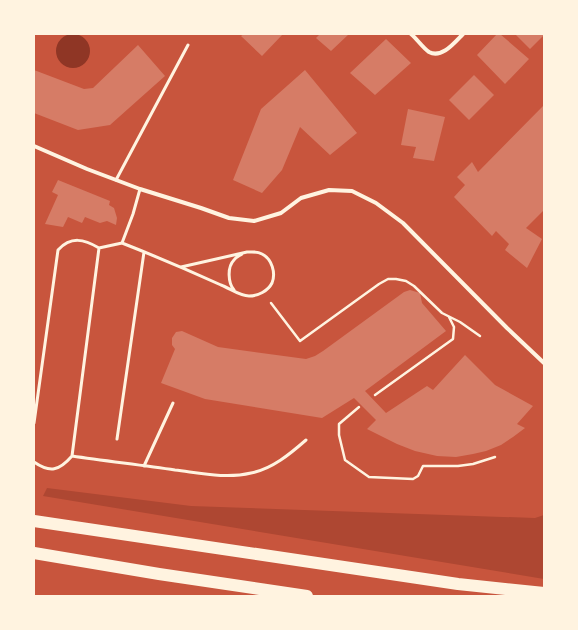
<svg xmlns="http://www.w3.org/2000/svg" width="578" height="630" font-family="'Source Sans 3',sans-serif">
<rect width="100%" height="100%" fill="#c8553d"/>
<path fill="#ae4732" d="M 47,488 L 191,506 L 535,518 L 544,515 L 544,579 L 43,496 Z"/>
<path fill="#8f3625" d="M56 51a17 17 0 1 1 34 0a17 17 0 1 1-34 0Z"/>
<path fill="#d67c66" d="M 244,34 L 283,34 L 262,56 L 241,36 Z
M 320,34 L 349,34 L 331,51 L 316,38 Z
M 497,34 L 500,34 L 529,59 L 505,84 L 477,55 Z
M 515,34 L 544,34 L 544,35 L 530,49 Z
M 386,39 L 411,63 L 375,95 L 350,73 Z
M 138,45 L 165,76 L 110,125 L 78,130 L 34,113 L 34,70 L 84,89 L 93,88 Z
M 305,70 L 357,133 L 330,155 L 300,127 L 282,170 L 262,193 L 233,180 L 261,109 Z
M 474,75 L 494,95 L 469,120 L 449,100 Z
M 544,105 L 544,210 L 526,228 L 542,239 L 527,268 L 505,250 L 509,244 L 496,231 L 492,236 L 454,197 L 465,185 L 457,177 L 472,162 L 478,172 Z
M 408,109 L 445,117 L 434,161 L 413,158 L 416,147 L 401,145 Z
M 58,180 L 110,201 L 109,205 L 114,208 L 117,218 L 116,225 L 107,221 L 100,223 L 85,217 L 82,223 L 68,217 L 63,227 L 45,224 L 58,195 L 52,192 Z
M 410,290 L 420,293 L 422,303 L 446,331 L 365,391 L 386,413 L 427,386 L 433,390 L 465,355 L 495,385 L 533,406 L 517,424 L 525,428 L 513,437 L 501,445 L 486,451 L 473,454 L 456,457 L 437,456 L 415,451 L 397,444 L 367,429 L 376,420 L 354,398 L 322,418 L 205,399 L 161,383 L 175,349 L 172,345 L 172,338 L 176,332 L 182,331 L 218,347 L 306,359 L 315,356 L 323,351 L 404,292 Z"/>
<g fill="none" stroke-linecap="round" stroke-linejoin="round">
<path stroke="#fff3e0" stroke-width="2.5" d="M 271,303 L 300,341 L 379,284 L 388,279 L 396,279 L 406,281 L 414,286 L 442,313 L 460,322 L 480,336
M 375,395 L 453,339 L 454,327 L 449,317
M 359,407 L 339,424 L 339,435 L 345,460 L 369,477 L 413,479 L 418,476 L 423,466 L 458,466 L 473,464 L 495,457"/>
<path stroke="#fff3e0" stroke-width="3" d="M 116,180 L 188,45
M 140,189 L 133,214 L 122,243 C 155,256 188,270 221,285 C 229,288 240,296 249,296 C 258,296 268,291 272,283 C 276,273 272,259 262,254 C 257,251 252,252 247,252 L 181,267
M 122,243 L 99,248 L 72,456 C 106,461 141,465 175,470 C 200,473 226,479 251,473 C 272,469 290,454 306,440
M 234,290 C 228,283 227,267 234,260 C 236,257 239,256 242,254
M 34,423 L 58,250 C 71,236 84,239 99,248
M 117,439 L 144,252
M 34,462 C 50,473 59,471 72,456
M 144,466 L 173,403"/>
<path stroke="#fff3e0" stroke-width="4" d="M 411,34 C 417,39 423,48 429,52 C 442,59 455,42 463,34
M 34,146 L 87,169 L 140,189 L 201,208 L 229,218 L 254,221 L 281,213 L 301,198 L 329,190 L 352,191 L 376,203 L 403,223 L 507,328 L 544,363"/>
<path stroke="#fff3e0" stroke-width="12" d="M 34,521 L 458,584 L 544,593
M 34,553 L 159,574 L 307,596"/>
</g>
<rect width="578" height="630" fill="none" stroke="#fff3e0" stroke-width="70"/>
</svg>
